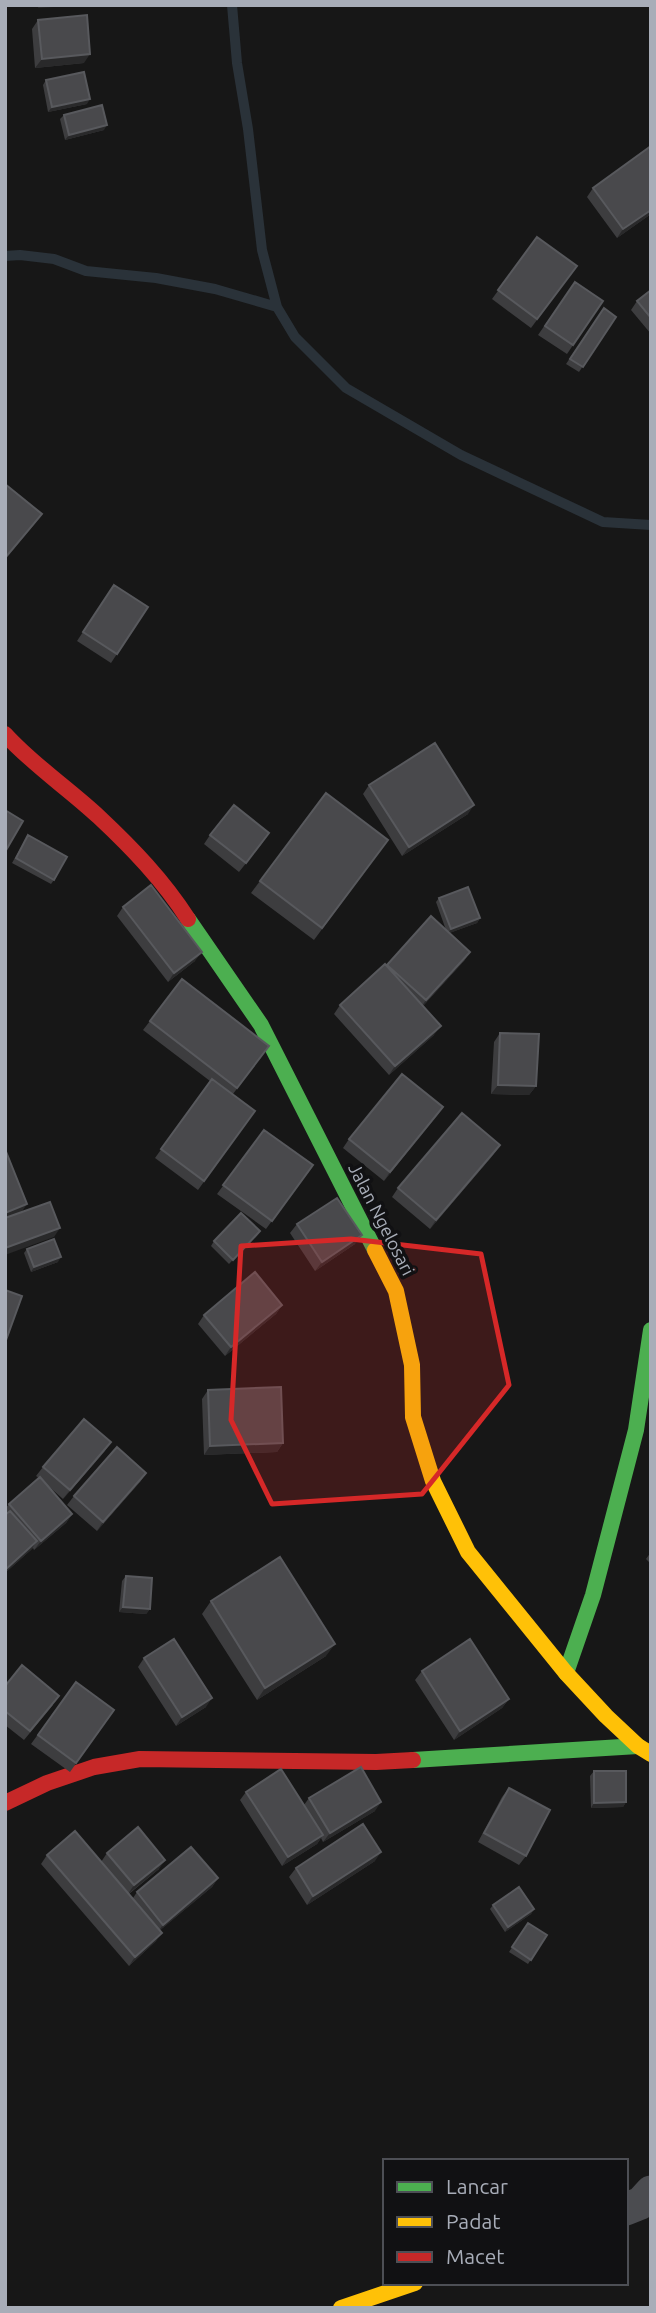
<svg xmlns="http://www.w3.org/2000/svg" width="656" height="2313" font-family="Ubuntu,sans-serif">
<rect width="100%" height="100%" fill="#171717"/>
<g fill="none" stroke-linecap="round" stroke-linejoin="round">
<path stroke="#2a3239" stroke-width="10" d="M 232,5 L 237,63 L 248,129 L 262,250 L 277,307 L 295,337 L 346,388 L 461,455 L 603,522 L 651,525
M 5,256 L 20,255 L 54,259 L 86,271 L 156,278 L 215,289 L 277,307"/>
<path stroke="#4b4c50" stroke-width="33" d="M 626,2209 L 641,2203 L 651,2192"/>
<path stroke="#4caf50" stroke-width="16" d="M 188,919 L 261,1025 L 375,1250
M 566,1673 L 593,1595 L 636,1430 L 651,1330
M 413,1760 L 638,1746"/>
<path stroke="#ffc107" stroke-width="16" d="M 375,1250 L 396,1291 L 412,1365 L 413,1417 L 433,1481 L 468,1552 L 566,1673 L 606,1716 L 638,1746 L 651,1754
M 341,2308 L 415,2283"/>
<path stroke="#c62828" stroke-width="16" d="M 5,734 C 33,765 68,788 99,817 C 132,848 163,880 188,919
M 5,1803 L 47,1783 L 94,1767 L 140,1759 L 376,1762 L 413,1760"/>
</g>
<path fill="#3d3d3f" d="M 38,20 L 84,63 L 35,68 L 32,29 Z
M 46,80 L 87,104 L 48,112 L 43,85 Z
M 64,115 L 104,130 L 65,140 L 60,119 Z
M 651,146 L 651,214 L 617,238 L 587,197 L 593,188 Z
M 537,237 L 577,266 L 531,328 L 492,299 Z
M 575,282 L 603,301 L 567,354 L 538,335 Z
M 651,290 L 651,334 L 631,310 L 637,301 Z
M 604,308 L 616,317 L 579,372 L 566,364 Z
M 114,585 L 148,607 L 111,663 L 77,641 Z
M 369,785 L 468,814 L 402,856 L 363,794 Z
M 28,835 L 54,880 L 51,884 L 12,863 Z
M 210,835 L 263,842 L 239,872 L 204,844 Z
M 388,840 L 314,940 L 251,893 L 260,881 Z
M 439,898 L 480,918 L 477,923 L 449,933 L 470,952 L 464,961 L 423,1006 L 434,1035 L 389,1075 L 334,1014 L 340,1005 L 387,966 L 446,930 L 436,902 Z
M 123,907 L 195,961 L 168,982 L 117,916 Z
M 150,1021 L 269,1046 L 233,1094 L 255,1111 L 198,1190 L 155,1158 L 210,1081 L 143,1030 Z
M 500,1033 L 536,1086 L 529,1095 L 491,1094 L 494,1042 Z
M 443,1107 L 384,1181 L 343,1148 L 349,1139 Z
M 264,1130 L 313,1165 L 266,1229 L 217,1194 Z
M 494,1154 L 430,1229 L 392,1197 L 398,1188 Z
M 297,1224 L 355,1244 L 315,1271 L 290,1233 Z
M 260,1231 L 229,1264 L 211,1246 L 214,1241 Z
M 27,1249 L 58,1262 L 31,1272 L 24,1253 Z
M 282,1305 L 276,1314 L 225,1356 L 198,1324 L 204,1315 Z
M 208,1390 L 283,1443 L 277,1452 L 204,1455 L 202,1399 Z
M 105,1451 L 63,1499 L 46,1484 L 72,1514 L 66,1523 L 34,1550 L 33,1548 L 5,1573 L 5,1509 L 9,1504 L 39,1478 L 36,1476 L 43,1467 Z
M 146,1473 L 140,1482 L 97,1531 L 67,1505 L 74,1496 Z
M 651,1552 L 651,1564 L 646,1559 Z
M 126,1576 L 150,1609 L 146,1614 L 119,1612 L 122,1581 Z
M 211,1601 L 326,1656 L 257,1700 L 202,1614 Z
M 144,1658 L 206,1707 L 176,1726 L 138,1667 Z
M 422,1671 L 509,1699 L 502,1708 L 454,1740 L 415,1680 Z
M 76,1682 L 114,1710 L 70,1772 L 31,1744 Z
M 5,1686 L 53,1705 L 24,1740 L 5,1725 Z
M 594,1771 L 626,1802 L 623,1807 L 591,1808 L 590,1776 Z
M 509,1788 L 526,1856 L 519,1865 L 478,1842 L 502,1797 Z
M 246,1792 L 304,1805 L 309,1798 L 375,1811 L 323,1842 L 321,1838 L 317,1844 L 282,1866 L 240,1800 Z
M 107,1853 L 159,1869 L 129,1894 L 133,1898 L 137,1892 L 218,1878 L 212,1887 L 160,1930 L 156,1941 L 129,1966 L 41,1864 L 47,1855 L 101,1862 Z
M 375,1861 L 307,1905 L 289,1877 L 296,1868 Z
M 493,1905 L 534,1909 L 531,1914 L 505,1932 L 490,1909 Z
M 528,1923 L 547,1935 L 528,1964 L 509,1952 Z"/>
<path fill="#29292a" d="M 39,5 L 86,5 L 38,8 Z
M 90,54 L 84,63 L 35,68 L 42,59 Z
M 90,99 L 87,104 L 48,112 L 52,107 Z
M 107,125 L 104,130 L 65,140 L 69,135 Z
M 651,210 L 651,214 L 617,238 L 623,229 Z
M 42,514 L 33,526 L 5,560 L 5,558 Z
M 474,805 L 468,814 L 402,856 L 409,847 Z
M 480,918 L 477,923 L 447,934 L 451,929 Z
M 202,952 L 195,961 L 168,982 L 174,973 Z
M 470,952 L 464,961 L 420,1009 L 426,1000 Z
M 441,1026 L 434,1035 L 389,1075 L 395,1066 Z
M 498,1085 L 536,1086 L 529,1095 L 491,1094 Z
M 443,1107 L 437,1116 L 384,1181 L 390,1172 Z
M 500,1145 L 494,1154 L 430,1229 L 436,1220 Z
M 27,1204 L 21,1213 L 5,1220 L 5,1213 Z
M 60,1228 L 54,1237 L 5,1255 L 5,1248 Z
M 260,1231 L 257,1236 L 229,1264 L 233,1260 Z
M 362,1235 L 355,1244 L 315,1271 L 322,1262 Z
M 61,1257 L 58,1262 L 31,1272 L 34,1267 Z
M 282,1305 L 276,1314 L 225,1356 L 231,1347 Z
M 111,1442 L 105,1451 L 63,1499 L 70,1490 Z
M 283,1443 L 277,1452 L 204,1455 L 210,1446 Z
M 146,1473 L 140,1482 L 97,1531 L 103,1522 Z
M 72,1514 L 66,1523 L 34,1550 L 41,1541 Z
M 37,1541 L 31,1550 L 5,1573 L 5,1570 Z
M 123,1607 L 150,1609 L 146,1614 L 119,1612 Z
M 335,1644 L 326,1656 L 257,1700 L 265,1688 Z
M 212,1698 L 206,1707 L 176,1726 L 182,1717 Z
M 509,1699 L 502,1708 L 454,1740 L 460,1731 Z
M 381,1802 L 375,1811 L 323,1842 L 330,1833 Z
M 626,1802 L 623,1807 L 591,1808 L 594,1803 Z
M 323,1835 L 317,1844 L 282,1866 L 288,1857 Z
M 381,1852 L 375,1861 L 307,1905 L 313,1896 Z
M 165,1860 L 159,1869 L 128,1894 L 134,1885 Z
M 218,1878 L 212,1887 L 157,1933 L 163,1925 Z
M 534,1909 L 531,1914 L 505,1932 L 508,1927 Z
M 162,1933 L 156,1941 L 129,1966 L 135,1957 Z"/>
<path fill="#49494c" stroke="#58595d" stroke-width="2" d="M 87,15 L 90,54 L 42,59 L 38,20 Z
M 84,72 L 90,99 L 52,107 L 46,80 Z
M 102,105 L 107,125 L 69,135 L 64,115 Z
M 651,146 L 651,210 L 623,229 L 593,188 Z
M 537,237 L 577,266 L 537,319 L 498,290 Z
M 575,282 L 603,301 L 573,345 L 545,326 Z
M 651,290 L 651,318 L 637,301 Z
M 604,308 L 616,317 L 583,367 L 570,359 Z
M 5,484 L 42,514 L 5,558 Z
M 114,585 L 148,607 L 117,654 L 83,632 Z
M 435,743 L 474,805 L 409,847 L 369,785 Z
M 326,793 L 388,840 L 322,928 L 260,881 Z
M 234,805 L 269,833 L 246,863 L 210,835 Z
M 5,810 L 23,821 L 5,852 Z
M 28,835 L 67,857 L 54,880 L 16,858 Z
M 151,885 L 202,952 L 174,973 L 123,907 Z
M 468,887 L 480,918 L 451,929 L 439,898 Z
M 431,916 L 470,952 L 426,1000 L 387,965 Z
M 385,964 L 441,1026 L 395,1066 L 340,1005 Z
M 182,979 L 269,1046 L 237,1088 L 150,1021 Z
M 500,1033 L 539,1034 L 536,1086 L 498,1085 Z
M 402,1074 L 443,1107 L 390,1172 L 349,1139 Z
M 212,1079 L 255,1111 L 204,1181 L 161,1149 Z
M 462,1113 L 500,1145 L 436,1220 L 398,1188 Z
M 264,1130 L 313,1165 L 272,1221 L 223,1185 Z
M 5,1149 L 27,1204 L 5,1213 Z
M 337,1198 L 362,1235 L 322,1262 L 297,1224 Z
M 50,1202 L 60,1228 L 5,1248 L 5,1218 Z
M 241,1213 L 260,1231 L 233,1260 L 214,1241 Z
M 54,1239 L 61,1257 L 34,1267 L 27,1249 Z
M 255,1272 L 282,1305 L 231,1347 L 204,1315 Z
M 5,1290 L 22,1296 L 5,1343 Z
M 281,1387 L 283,1443 L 210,1446 L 208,1390 Z
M 84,1419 L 111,1442 L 70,1490 L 43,1467 Z
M 117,1447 L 146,1473 L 103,1522 L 74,1496 Z
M 40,1477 L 72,1514 L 41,1541 L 9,1504 Z
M 10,1511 L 37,1541 L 5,1570 L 5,1515 Z
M 280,1557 L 335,1644 L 265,1688 L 211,1601 Z
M 126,1576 L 152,1578 L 150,1609 L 123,1607 Z
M 174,1639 L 212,1698 L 182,1717 L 144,1658 Z
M 470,1639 L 509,1699 L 460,1731 L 422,1671 Z
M 22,1665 L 59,1696 L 30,1731 L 5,1711 L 5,1686 Z
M 76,1682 L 114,1710 L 76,1763 L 38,1735 Z
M 361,1767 L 381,1802 L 330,1833 L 309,1798 Z
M 281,1769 L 323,1835 L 288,1857 L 246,1792 Z
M 594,1771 L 626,1771 L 626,1802 L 594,1803 Z
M 509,1788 L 550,1810 L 526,1856 L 484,1833 Z
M 363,1824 L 381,1852 L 313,1896 L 296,1868 Z
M 138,1827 L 165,1860 L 134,1885 L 107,1853 Z
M 75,1831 L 162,1933 L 135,1957 L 47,1855 Z
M 191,1847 L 218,1878 L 163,1925 L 137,1892 Z
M 519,1887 L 534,1909 L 508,1927 L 493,1905 Z
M 528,1923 L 547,1935 L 531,1960 L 512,1947 Z"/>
<path fill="#d62828" fill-opacity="0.2" stroke="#d62828" stroke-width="5" stroke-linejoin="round" d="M 351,1239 L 481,1254 L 509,1385 L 422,1494 L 272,1504 L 231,1420 L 241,1246 Z"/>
<g text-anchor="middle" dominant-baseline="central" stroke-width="7" stroke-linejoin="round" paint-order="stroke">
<g font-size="18" fill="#a8adb8" stroke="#111113">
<text transform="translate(382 1219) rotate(63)">Jalan Ngelosari</text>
</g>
</g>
<rect width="656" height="2313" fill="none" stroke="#a8adb8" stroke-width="14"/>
<rect x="383" y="2159" width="245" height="126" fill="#111113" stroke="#4d4f55" stroke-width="2"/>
<rect x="397" y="2182" width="35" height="10" fill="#4caf50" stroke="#4d4f55" stroke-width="2"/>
<text x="446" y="2194" font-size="21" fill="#a8adb8">Lancar</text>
<rect x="397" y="2217" width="35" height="10" fill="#ffc107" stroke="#4d4f55" stroke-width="2"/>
<text x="446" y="2229" font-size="21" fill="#a8adb8">Padat</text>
<rect x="397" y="2252" width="35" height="10" fill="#c62828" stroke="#4d4f55" stroke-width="2"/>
<text x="446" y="2264" font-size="21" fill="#a8adb8">Macet</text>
</svg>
